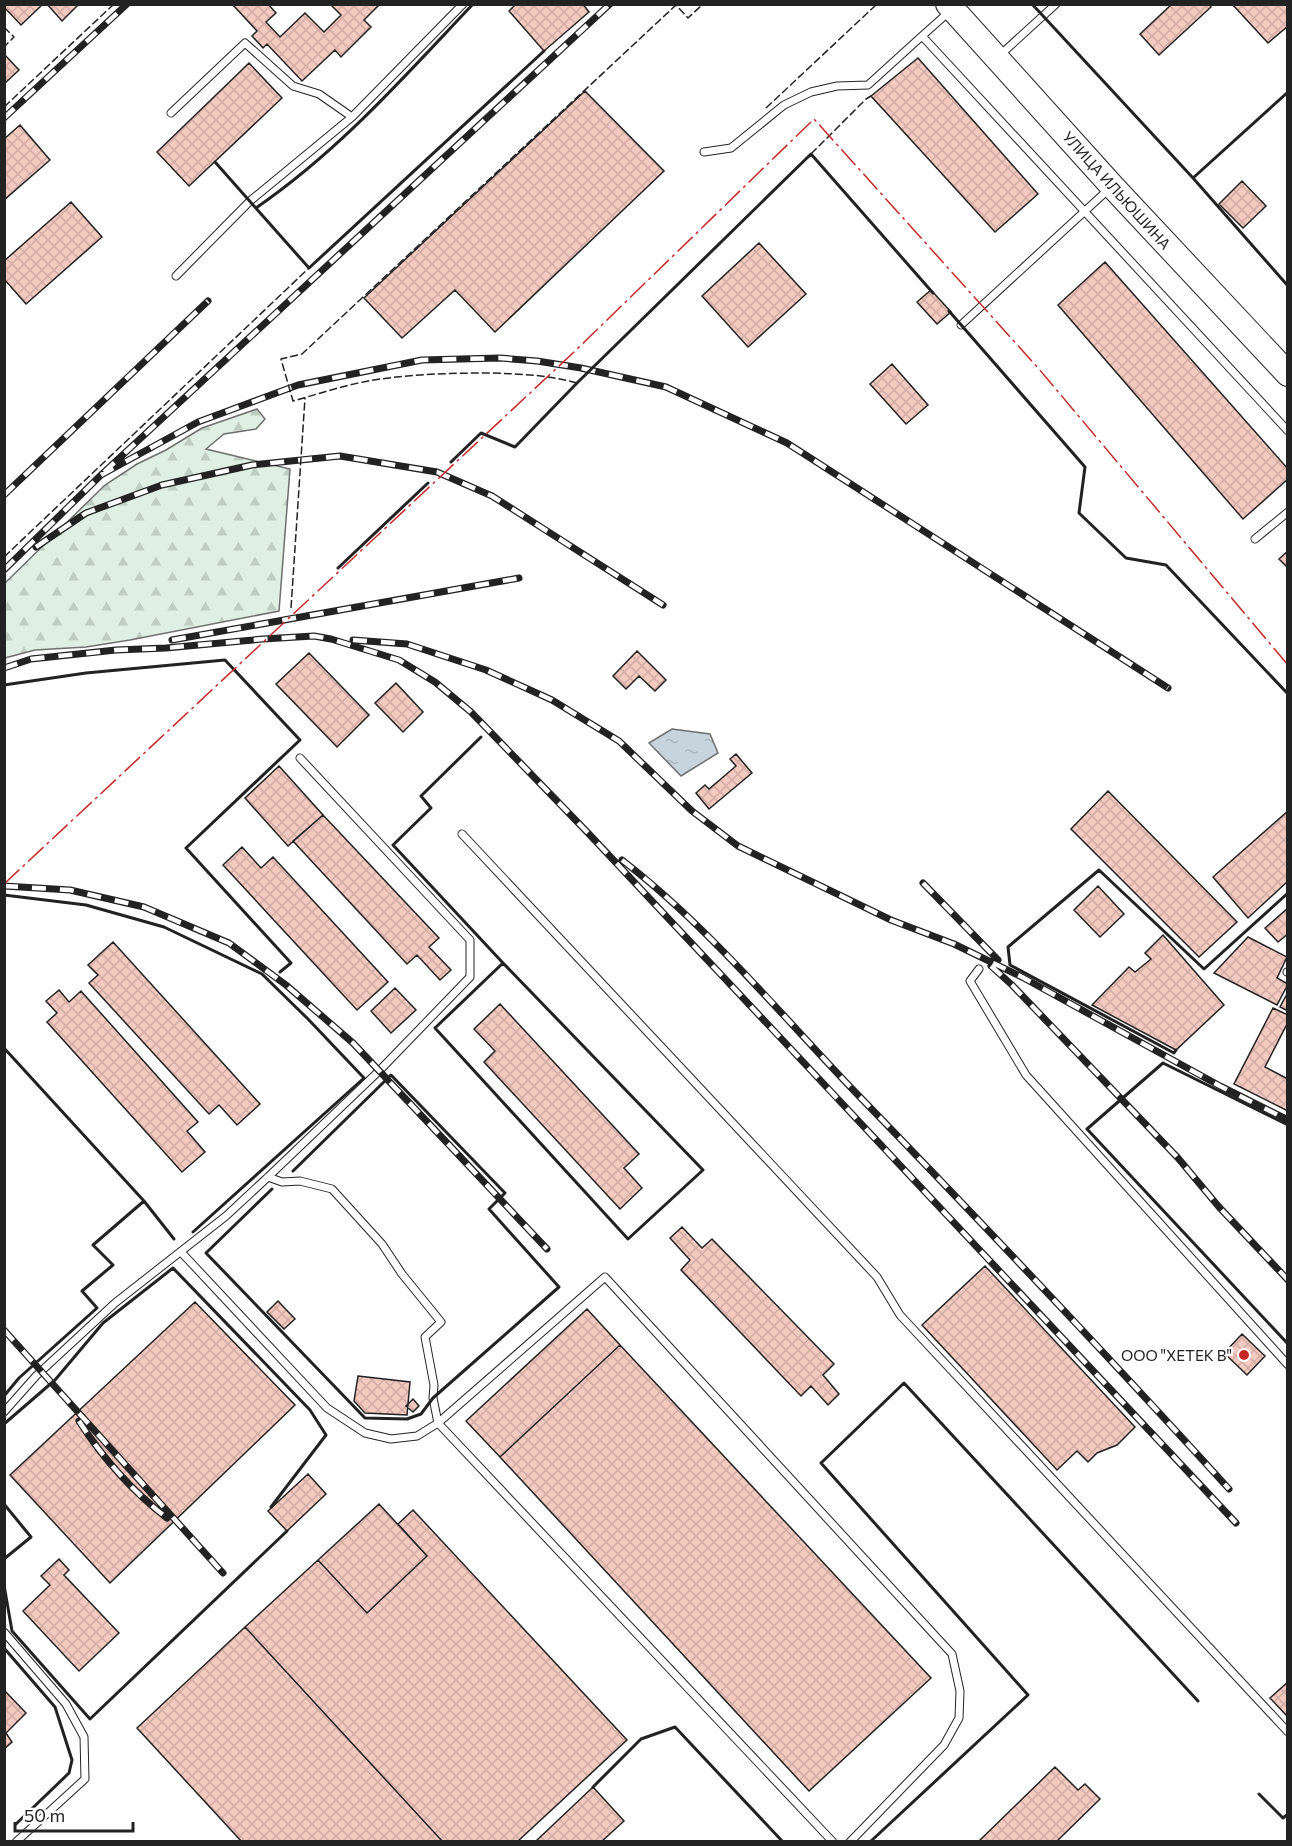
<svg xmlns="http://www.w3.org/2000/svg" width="1292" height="1846" font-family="Commissioner,sans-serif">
<defs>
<pattern id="forest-firs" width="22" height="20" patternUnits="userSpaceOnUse" patternTransform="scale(1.5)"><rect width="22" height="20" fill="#e0efe3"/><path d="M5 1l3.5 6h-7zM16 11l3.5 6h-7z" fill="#c0cdc2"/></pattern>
<pattern id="water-ripples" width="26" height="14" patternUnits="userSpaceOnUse" patternTransform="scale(1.5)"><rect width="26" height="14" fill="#c7d3dd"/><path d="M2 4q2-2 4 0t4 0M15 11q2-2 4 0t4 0" fill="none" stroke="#abb5bd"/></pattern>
<pattern id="building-cross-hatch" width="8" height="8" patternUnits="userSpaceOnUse" patternTransform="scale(1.5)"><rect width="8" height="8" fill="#f3c9c0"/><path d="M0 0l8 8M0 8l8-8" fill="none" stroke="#d0aca5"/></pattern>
</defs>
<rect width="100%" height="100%" fill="#fff"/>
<path fill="url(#forest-firs)" stroke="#6f6f6f" stroke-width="1.5" d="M 257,409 L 265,419 L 256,429 L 224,434 L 206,449 L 290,469 L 279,611 L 130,640 L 86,647 L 35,650 L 5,658 L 5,583 L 105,485 L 137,464 L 166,450 L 202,428 Z"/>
<path fill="url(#water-ripples)" stroke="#6f6f6f" stroke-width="1.5" d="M 672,729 L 710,734 L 718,753 L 681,776 L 649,743 Z"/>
<path fill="url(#building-cross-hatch)" stroke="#222" stroke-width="1.5" d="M 4,4 L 43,4 L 21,25 L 4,7 Z
M 47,4 L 79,4 L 62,21 Z
M 232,4 L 268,4 L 276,13 L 266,22 L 280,37 L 305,13 L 324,32 L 341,15 L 332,6 L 334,4 L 380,4 L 364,20 L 371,27 L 341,57 L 335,50 L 302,81 L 267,44 L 263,48 L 252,36 L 257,31 Z
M 516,4 L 583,4 L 589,12 L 544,51 L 509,11 Z
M 1172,4 L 1209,4 L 1211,7 L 1159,55 L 1140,34 Z
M 1232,4 L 1288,4 L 1288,26 L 1268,43 Z
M 4,54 L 19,70 L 4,84 Z
M 918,58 L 1038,194 L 995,232 L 871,96 Z
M 249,63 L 282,98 L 189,186 L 157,152 Z
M 585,91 L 664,171 L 495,332 L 455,290 L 402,338 L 364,298 Z
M 20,125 L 50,160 L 4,200 L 4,139 Z
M 1242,181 L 1266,206 L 1243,228 L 1219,204 Z
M 71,202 L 102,237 L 26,304 L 4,279 L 4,261 Z
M 759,243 L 806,294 L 748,347 L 702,296 Z
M 1105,262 L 1288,469 L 1288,479 L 1243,519 L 1058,305 Z
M 931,290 L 951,312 L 937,324 L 917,302 Z
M 892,364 L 928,405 L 906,424 L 870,384 Z
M 1288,551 L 1288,568 L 1279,559 Z
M 637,651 L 666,680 L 655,691 L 639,676 L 626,689 L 613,676 Z
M 309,653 L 369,715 L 337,747 L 276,684 Z
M 396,683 L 423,712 L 403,732 L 375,703 Z
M 736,754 L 752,773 L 709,809 L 696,793 L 705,785 L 709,789 L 736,766 L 730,759 Z
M 279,766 L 323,815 L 288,846 L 245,798 Z
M 1108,791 L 1237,922 L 1199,957 L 1071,829 Z
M 1288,811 L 1288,881 L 1248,918 L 1213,877 Z
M 323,815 L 439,938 L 429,947 L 451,970 L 440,980 L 417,955 L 407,964 L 293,841 Z
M 242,847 L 261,868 L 273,857 L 388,982 L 357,1010 L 223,865 Z
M 1098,886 L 1124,914 L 1100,937 L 1074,910 Z
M 1288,908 L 1288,934 L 1278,942 L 1265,928 Z
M 1163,935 L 1224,1005 L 1176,1050 L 1092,1005 L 1129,967 L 1135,972 L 1151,959 L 1145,953 Z
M 1248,937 L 1287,957 L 1277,978 L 1288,984 L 1277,1005 L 1214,973 Z
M 113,942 L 260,1104 L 237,1125 L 219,1105 L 209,1114 L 89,983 L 98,975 L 88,965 Z
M 395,988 L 416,1010 L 391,1033 L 371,1011 Z
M 59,990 L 69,1002 L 81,991 L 198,1122 L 187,1131 L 205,1152 L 182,1172 L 47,1022 L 57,1013 L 46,1001 Z
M 1288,992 L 1288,1011 L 1280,1007 Z
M 500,1004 L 639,1154 L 624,1168 L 642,1188 L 620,1209 L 484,1062 L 495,1051 L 474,1029 Z
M 1273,1008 L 1288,1015 L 1288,1022 L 1265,1067 L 1288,1079 L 1288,1111 L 1234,1084 Z
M 682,1227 L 702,1248 L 712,1239 L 834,1364 L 823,1375 L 839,1394 L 828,1405 L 811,1386 L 801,1396 L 681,1270 L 690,1260 L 670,1238 Z
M 985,1266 L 1135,1427 L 1117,1445 L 1097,1453 L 1088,1462 L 1077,1451 L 1057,1470 L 922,1325 Z
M 278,1301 L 295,1319 L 284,1329 L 267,1312 Z
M 195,1302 L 295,1405 L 110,1583 L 10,1475 Z
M 587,1309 L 620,1345 L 500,1457 L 466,1421 Z
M 1242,1334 L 1265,1356 L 1247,1375 L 1224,1353 Z
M 620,1345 L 931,1678 L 809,1791 L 500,1457 Z
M 358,1376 L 410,1382 L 407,1415 L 365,1413 L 354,1401 Z
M 413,1399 L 419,1406 L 413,1412 L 406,1406 Z
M 308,1474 L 326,1494 L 287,1531 L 268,1511 Z
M 379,1504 L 427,1556 L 367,1613 L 318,1560 Z
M 413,1510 L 627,1740 L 517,1842 L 443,1842 L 245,1627 L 318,1560 L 367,1613 L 427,1556 L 398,1524 Z
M 59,1559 L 69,1570 L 64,1575 L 119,1633 L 79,1671 L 23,1611 L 50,1585 L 41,1576 Z
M 245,1627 L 443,1842 L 242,1842 L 137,1728 Z
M 1288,1682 L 1288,1717 L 1270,1698 Z
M 4,1690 L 26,1713 L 6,1733 L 12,1742 L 4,1749 Z
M 1055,1767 L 1078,1790 L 1085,1784 L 1100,1799 L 1056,1842 L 978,1842 Z
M 593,1787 L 624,1821 L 601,1842 L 535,1842 Z"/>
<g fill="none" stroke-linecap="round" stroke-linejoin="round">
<defs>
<path id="service" d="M 950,11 L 922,36 L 1288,431
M 999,56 L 1056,4
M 171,113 L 245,43 L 293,86 L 319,94 L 352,117
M 704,152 L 731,148 L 784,105 L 811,92 L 837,86 L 868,85 L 922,36
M 176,276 L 250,201 L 352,117 L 463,4
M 961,325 L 1110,188
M 1255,539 L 1288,512
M 462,834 L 877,1277 L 900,1315 L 1288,1732
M 979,969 L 970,981 L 1026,1075 L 1288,1365
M 1287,972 L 1288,972
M 268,1177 L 282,1182 L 300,1181 L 332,1189 L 382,1244 L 402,1274 L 441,1322 L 425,1337 L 434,1385 L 433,1398 L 438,1423 L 605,1277 L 952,1654 L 960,1691 L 959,1718 L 944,1745 L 850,1842
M 181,1252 L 327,1408 L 365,1433 L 391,1439 L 417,1436 L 438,1423 L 833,1842
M 4,1412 L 36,1376 L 115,1303 L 226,1216 L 268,1177 L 379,1071 L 470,977 L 470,940 L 300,758
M 4,1632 L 66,1704 L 84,1737 L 85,1779 L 16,1842"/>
<path id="trunk" d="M 948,4 L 1112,186 L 1288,374"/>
</defs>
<use href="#service" stroke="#222" stroke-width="9"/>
<use href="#trunk" stroke="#222" stroke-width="26"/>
<use href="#service" stroke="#fff" stroke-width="7"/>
<use href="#trunk" stroke="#fff" stroke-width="24"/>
<defs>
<path id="rail" d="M 4,118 L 127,4
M 101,475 L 198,422 L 298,385 L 422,360 L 500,358 L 537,361 L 581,368 L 666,387 L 787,443 L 1168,688
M 4,495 L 208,301
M 36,547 L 86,513 L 162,485 L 252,465 L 340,456 L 437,472 L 492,496 L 663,605
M 4,570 L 101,475 L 610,4
M 172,640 L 519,578
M 353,640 L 407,644 L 486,670 L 552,700 L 619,741 L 692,811 L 738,846 L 891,920 L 954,944 L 1022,977 L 1220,1086 L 1288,1120
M 4,668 L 31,659 L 116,650 L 166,648 L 263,639 L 314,636 L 331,639 L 399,660 L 435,682 L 471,712 L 589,834 L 1236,1523
M 622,860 C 711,929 781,1015 859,1096 C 984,1225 1108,1356 1229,1489
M 923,883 L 998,960
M 4,886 L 70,890 L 144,907 L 229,943 L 286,985 L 353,1043 L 547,1249
M 991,966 L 1012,985 L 1178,1158 L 1219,1207 L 1288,1280
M 4,1330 L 223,1573
M 79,1421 C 102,1457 132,1491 167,1518"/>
</defs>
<use href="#rail" stroke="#222" stroke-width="7"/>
<use href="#rail" stroke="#fff" stroke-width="4.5" stroke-dasharray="14" stroke-linecap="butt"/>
<path stroke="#222" stroke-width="1.5" stroke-dasharray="8 3" stroke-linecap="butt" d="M 4,27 L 14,37 L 4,47
M 4,107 L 114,4
M 766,108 L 877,4
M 811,154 L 866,99 L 871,96
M 577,383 C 548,375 521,374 491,373 C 450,373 409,374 368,381 C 342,386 318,394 293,401 L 281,359 L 302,354 L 676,5 L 688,18 L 703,4
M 4,557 L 309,268
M 291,608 L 305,398"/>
<path stroke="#222" stroke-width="3" d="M 1032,4 L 1193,178 L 1288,286
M 215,162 L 309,268 L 544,51
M 1193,178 L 1288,92
M 256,208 C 340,150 403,78 473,4
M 949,311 L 1085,467 L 1079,513 L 1126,558 L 1166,565 L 1288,694
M 451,462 L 481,433 L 515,447 L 577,383 L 811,154 L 933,293
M 338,568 L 428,483
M 4,685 L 86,673 L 225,660 L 300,740 L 186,848 L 291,963 L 280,972
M 481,737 L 421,796 L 431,808 L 393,845 L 503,963
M 4,895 L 86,905 L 164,927 L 262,974 L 308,1019 L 364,1078 L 193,1232
M 503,963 L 703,1170 L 628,1239 L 435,1028 Z
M 4,1048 L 144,1201 L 174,1239
M 1176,1050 L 1174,1053 L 1010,965 L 1008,947 L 1099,870 L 1204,969 L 1288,893
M 1288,1125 L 1163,1063 L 1087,1129 L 1288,1344
M 272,1189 L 206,1253 L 365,1418 L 407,1419 L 421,1414 L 433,1398 L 559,1287 L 489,1209 L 505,1193 L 391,1075 L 293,1171
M 4,1396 L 19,1378 L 97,1308 L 82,1291 L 113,1265 L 93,1245 L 144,1201
M 4,1424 L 55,1380 L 103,1323 L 173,1268 L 310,1410 L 326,1435 L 271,1507
M 4,1504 L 31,1537 L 4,1559
M 4,1585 L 12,1631 L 90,1719 L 287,1531
M 4,1648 L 55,1707 L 72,1760 L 69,1773 L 16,1824
M 593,1787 L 641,1739 L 675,1727 L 783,1842
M 1259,1794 L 1283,1818 L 1288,1814
M 870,1842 L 1028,1695 L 821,1463 L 904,1383 L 1198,1701"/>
<path stroke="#c62828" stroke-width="1.5" stroke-dasharray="21 4.5 3 4.5" stroke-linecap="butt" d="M 4,884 L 574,352 L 814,119 L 1039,369 L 1288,665"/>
</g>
<circle fill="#c62828" stroke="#fff" stroke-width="2" cx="1244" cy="1355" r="6"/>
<g text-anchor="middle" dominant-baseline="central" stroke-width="4.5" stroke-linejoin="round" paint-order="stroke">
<g font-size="15" fill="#222" stroke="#fff">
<text transform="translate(1117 190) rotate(48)">УЛИЦА ИЛЬЮШИНА</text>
</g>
<g font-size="15" fill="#222" stroke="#fff" text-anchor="end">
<text x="1232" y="1355">ООО "ХЕТЕК В"</text>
</g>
</g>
<rect width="1292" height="1846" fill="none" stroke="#222222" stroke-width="12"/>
<path d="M15 1822v9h118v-9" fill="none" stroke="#222222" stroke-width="3"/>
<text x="24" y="1822" font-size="18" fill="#222222" stroke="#ffffff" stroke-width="4.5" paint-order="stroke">50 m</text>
</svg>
